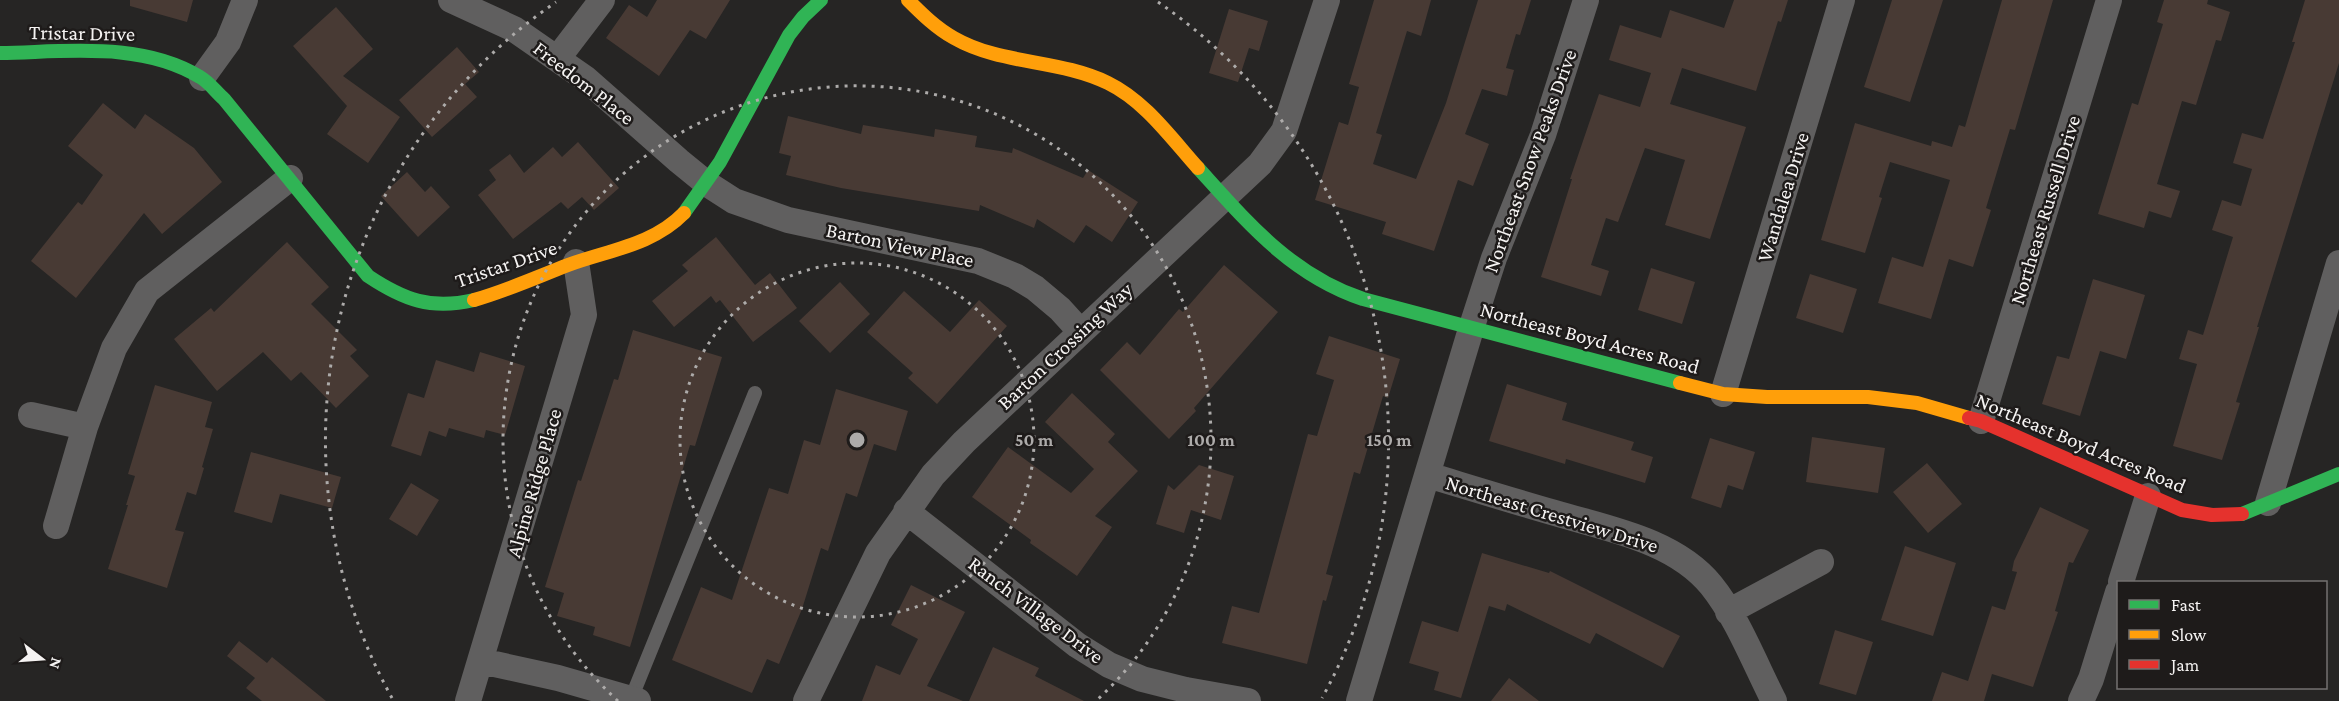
<svg xmlns="http://www.w3.org/2000/svg" width="2339" height="701" font-family="'Crimson Pro',serif">
<rect width="100%" height="100%" fill="#262524"/>
<path fill="#483a34" d="M 130,0 L 193,0 L 187,22 L 130,6 Z
M 657,0 L 730,0 L 706,39 L 690,30 L 659,76 L 606,38 L 629,5 L 647,17 Z
M 1374,0 L 1431,0 L 1421,36 L 1407,31 L 1376,133 L 1382,135 L 1373,164 L 1416,179 L 1446,103 L 1478,0 L 1531,0 L 1520,35 L 1516,34 L 1506,68 L 1514,70 L 1507,96 L 1482,89 L 1465,134 L 1489,144 L 1473,186 L 1458,180 L 1434,251 L 1382,234 L 1386,222 L 1315,200 L 1339,122 L 1348,125 L 1359,87 L 1349,84 Z
M 1734,0 L 1788,0 L 1781,22 L 1778,21 L 1756,91 L 1682,68 L 1670,104 L 1746,127 L 1710,239 L 1665,225 L 1685,160 L 1645,148 L 1618,222 L 1606,218 L 1591,265 L 1609,271 L 1601,296 L 1541,277 L 1572,179 L 1570,179 L 1599,94 L 1640,107 L 1651,73 L 1609,60 L 1620,25 L 1661,38 L 1670,10 L 1724,28 Z
M 1892,0 L 1943,0 L 1910,102 L 1864,87 Z
M 2002,0 L 2053,0 L 2015,130 L 2010,129 L 1986,208 L 1991,210 L 1973,267 L 1949,259 L 1931,319 L 1878,303 L 1892,257 L 1923,267 L 1950,180 L 1890,162 L 1879,197 L 1882,198 L 1865,253 L 1821,240 L 1855,123 L 1931,146 L 1932,141 L 1952,147 L 1959,125 L 1965,127 Z
M 2164,0 L 2208,0 L 2207,4 L 2230,12 L 2221,41 L 2216,40 L 2196,105 L 2182,101 L 2157,184 L 2180,191 L 2171,218 L 2149,211 L 2144,228 L 2098,214 L 2132,103 L 2138,105 L 2163,24 L 2157,22 Z
M 2305,0 L 2339,0 L 2339,63 L 2257,327 L 2259,327 L 2236,402 L 2240,403 L 2222,460 L 2173,446 L 2197,364 L 2179,359 L 2188,330 L 2203,335 L 2233,237 L 2212,230 L 2222,200 L 2241,206 L 2252,169 L 2233,163 L 2242,133 L 2263,139 L 2295,42 L 2292,42 Z
M 336,7 L 373,49 L 343,76 L 400,117 L 368,163 L 327,134 L 347,106 L 293,46 Z
M 1229,9 L 1268,21 L 1259,51 L 1249,48 L 1238,82 L 1209,73 Z
M 457,47 L 479,72 L 465,84 L 477,97 L 432,137 L 399,100 Z
M 103,103 L 135,129 L 145,114 L 194,148 L 222,182 L 162,234 L 144,213 L 76,298 L 31,261 L 78,202 L 82,205 L 103,175 L 68,146 Z
M 788,116 L 861,134 L 863,125 L 934,137 L 935,129 L 977,136 L 975,147 L 1012,153 L 1013,148 L 1083,178 L 1088,170 L 1138,202 L 1112,242 L 1086,225 L 1074,243 L 1037,219 L 1034,228 L 980,205 L 979,211 L 841,188 L 786,175 L 791,156 L 779,153 Z
M 578,142 L 619,188 L 594,210 L 582,197 L 568,209 L 561,202 L 513,239 L 478,195 L 496,180 L 489,170 L 510,154 L 524,173 L 553,147 L 562,157 Z
M 407,172 L 425,192 L 431,186 L 450,207 L 418,237 L 381,196 Z
M 716,237 L 755,285 L 770,273 L 797,308 L 753,342 L 720,300 L 716,303 L 711,296 L 674,327 L 652,301 L 688,271 L 682,265 Z
M 287,242 L 329,287 L 311,304 L 357,350 L 350,356 L 369,376 L 336,408 L 301,372 L 291,381 L 263,352 L 217,391 L 174,339 L 211,308 L 214,312 Z
M 1224,265 L 1278,312 L 1194,408 L 1196,411 L 1169,439 L 1100,370 L 1127,342 L 1140,355 L 1179,309 L 1183,312 Z
M 1651,268 L 1695,282 L 1682,324 L 1638,310 Z
M 1810,274 L 1857,289 L 1843,333 L 1796,318 Z
M 2093,279 L 2145,295 L 2126,359 L 2100,351 L 2080,416 L 2042,404 L 2057,356 L 2069,359 Z
M 840,282 L 870,314 L 830,353 L 799,321 Z
M 904,291 L 950,332 L 979,300 L 1007,326 L 937,404 L 908,378 L 913,373 L 867,332 Z
M 633,330 L 722,357 L 695,446 L 690,445 L 630,647 L 593,635 L 595,627 L 557,616 L 564,593 L 545,587 L 578,480 L 581,481 L 614,379 L 618,380 Z
M 1329,336 L 1400,359 L 1388,398 L 1383,396 L 1360,474 L 1354,472 L 1326,574 L 1333,576 L 1326,601 L 1323,600 L 1307,664 L 1222,643 L 1232,606 L 1259,613 L 1308,434 L 1317,436 L 1334,380 L 1316,374 Z
M 480,352 L 525,366 L 505,435 L 486,430 L 484,438 L 449,428 L 446,437 L 429,431 L 421,456 L 391,446 L 408,393 L 424,398 L 436,360 L 474,372 Z
M 1507,384 L 1567,403 L 1562,420 L 1634,442 L 1631,450 L 1653,457 L 1645,483 L 1566,459 L 1565,464 L 1489,441 Z
M 155,385 L 212,402 L 205,427 L 213,429 L 202,467 L 204,468 L 196,495 L 187,492 L 175,530 L 184,532 L 167,588 L 108,569 L 128,505 L 126,505 L 135,476 L 128,474 Z
M 836,389 L 908,411 L 896,451 L 874,444 L 857,497 L 846,493 L 828,551 L 821,548 L 802,609 L 779,664 L 767,659 L 752,693 L 672,660 L 701,587 L 732,600 L 769,488 L 788,494 L 804,440 L 820,445 Z
M 1072,393 L 1115,434 L 1108,442 L 1138,471 L 1095,516 L 1112,527 L 1077,576 L 1030,543 L 1031,540 L 972,497 L 1008,447 L 1071,493 L 1094,469 L 1045,422 Z
M 1812,437 L 1885,448 L 1878,493 L 1806,482 Z
M 1710,438 L 1755,452 L 1743,490 L 1728,485 L 1721,508 L 1691,498 Z
M 251,452 L 341,477 L 332,508 L 280,494 L 272,523 L 234,512 Z
M 1927,463 L 1962,504 L 1928,533 L 1893,492 Z
M 1199,465 L 1234,476 L 1221,520 L 1191,510 L 1184,533 L 1156,524 L 1168,485 L 1174,490 Z
M 411,483 L 439,500 L 417,536 L 389,519 Z
M 2040,507 L 2089,530 L 2073,563 L 2069,562 L 2055,611 L 2058,612 L 2033,687 L 1992,674 L 1984,701 L 1932,701 L 1942,672 L 1968,681 L 1992,606 L 2005,610 L 2017,572 L 2012,571 L 2014,561 Z
M 1905,546 L 1956,563 L 1933,636 L 1881,620 Z
M 1482,553 L 1549,573 L 1550,571 L 1680,636 L 1663,668 L 1596,633 L 1590,644 L 1507,604 L 1505,611 L 1489,606 L 1461,698 L 1434,690 L 1439,672 L 1409,663 L 1422,621 L 1458,632 Z
M 911,585 L 965,612 L 927,686 L 963,701 L 862,701 L 876,665 L 900,675 L 918,639 L 891,625 Z
M 1835,630 L 1873,642 L 1856,695 L 1819,684 Z
M 239,641 L 267,663 L 272,657 L 326,701 L 262,701 L 246,688 L 255,678 L 227,656 Z
M 993,647 L 1039,668 L 1035,676 L 1084,701 L 969,701 Z
M 1509,678 L 1539,701 L 1491,701 Z"/>
<g fill="none" stroke-linecap="round" stroke-linejoin="round">
<path stroke="#605f5f" stroke-width="14" d="M 631,699 L 755,393"/>
<path stroke="#605f5f" stroke-width="26" d="M 451,0 L 514,29 L 586,79 L 679,161 L 706,183 L 734,201 L 788,220 L 978,261 L 1015,276 L 1035,288 L 1060,309 L 1080,331
M 557,59 L 602,0
M 202,78 L 228,42 L 245,0
M 1723,394 L 1842,0
M 31,415 L 85,427
M 1981,421 L 2109,0
M 1428,475 C 1471,488 1513,501 1555,513 C 1608,529 1674,540 1711,585 C 1737,617 1755,664 1774,701
M 2268,503 L 2339,263
M 906,511 L 1077,645 L 1109,665 L 1142,679 L 1186,690 L 1248,701
M 56,526 L 85,427 L 114,348 L 147,291 L 290,178
M 2121,582 L 2148,496
M 1728,612 L 1821,562
M 481,661 L 558,678 L 638,701
M 468,701 L 584,315 L 576,262
M 806,701 L 878,553 L 933,475 L 964,442 L 1260,164 L 1284,131 L 1327,0
M 1359,701 L 1471,329 L 1494,258 L 1543,135 L 1586,0
M 2081,701 L 2091,679 L 2118,592"/>
<path stroke="#30b455" stroke-width="14" d="M 0,53 C 66,52 141,41 200,77 C 209,82 216,92 224,99 L 368,276 C 404,300 431,310 474,300
M 1198,168 C 1247,222 1291,275 1363,299 L 1680,383
M 684,213 L 720,162 L 789,35 L 803,17 L 821,0
M 2242,514 L 2339,474"/>
<path stroke="#ff9f0a" stroke-width="14" d="M 908,0 C 922,14 936,28 954,38 C 1001,65 1059,59 1108,83 C 1145,101 1171,138 1198,168
M 474,300 C 506,291 537,277 568,265 C 609,250 653,245 684,213
M 1680,383 L 1723,394 L 1767,397 L 1868,397 L 1917,403 L 1969,418"/>
<path stroke="#e5322d" stroke-width="14" d="M 1969,418 L 1981,421 L 2182,510 L 2212,515 L 2242,514"/>
</g>
<g fill="none" stroke="#adabaa" stroke-width="3" stroke-dasharray="3 6">
<circle cx="857" cy="440" r="177"/>
<path d="M618 701A354 354 0 1 1 1096 701"/>
<path d="M392 698A532 532 0 0 1 556 2M1158 2A532 532 0 0 1 1322 698"/>
</g>
<g text-anchor="middle" dominant-baseline="central" stroke-width="5" stroke-linejoin="round" paint-order="stroke">
<g font-size="21" fill="#f5f3f2" stroke="#1e1b1a">
<text transform="translate(82 33) rotate(1)">Tristar Drive</text>
<text transform="translate(584 83) rotate(38)">Freedom Place</text>
<text transform="translate(1530 161) rotate(-70)">Northeast Snow Peaks Drive</text>
<text transform="translate(1783 197) rotate(-73)">Wandalea Drive</text>
<text transform="translate(2045 210) rotate(-73)">Northeast Russell Drive</text>
<text transform="translate(900 245) rotate(12)">Barton View Place</text>
<text transform="translate(506 264) rotate(-19)">Tristar Drive</text>
<text transform="translate(1590 338) rotate(15)">Northeast Boyd Acres Road</text>
<text transform="translate(1065 346) rotate(-43)">Barton Crossing Way</text>
<text transform="translate(2081 443) rotate(23)">Northeast Boyd Acres Road</text>
<text transform="translate(534 483) rotate(-74)">Alpine Ridge Place</text>
<text transform="translate(1552 514) rotate(17)">Northeast Crestview Drive</text>
<text transform="translate(1036 610) rotate(37)">Ranch Village Drive</text>
</g>
</g>
<circle cx="857" cy="440" r="9" fill="#adabaa" stroke="#1e1b1a" stroke-width="3"/>
<g font-size="18" text-anchor="middle" font-weight="bold" fill="#adabaa" stroke="#1e1b1a" stroke-width="5" stroke-linejoin="round" paint-order="stroke">
<text x="1034" y="446">50 m</text>
<text x="1211" y="446">100 m</text>
<text x="1389" y="446">150 m</text>
</g>
<rect x="2117" y="581" width="210" height="108" fill="#1e1b1a" stroke="#747170" stroke-width="1.5"/>
<rect x="2129" y="600" width="30" height="9" fill="#30b455" stroke="#747170" stroke-width="1.5"/>
<text x="2171" y="611" font-size="18" fill="#f5f3f2">Fast</text>
<rect x="2129" y="630" width="30" height="9" fill="#ff9f0a" stroke="#747170" stroke-width="1.5"/>
<text x="2171" y="641" font-size="18" fill="#f5f3f2">Slow</text>
<rect x="2129" y="660" width="30" height="9" fill="#e5322d" stroke="#747170" stroke-width="1.5"/>
<text x="2171" y="671" font-size="18" fill="#f5f3f2">Jam</text>
<g transform="translate(42 659) rotate(107)" stroke="#1e1b1a" stroke-width="4.5" paint-order="stroke">
<path d="M0-4.5L10 22L0 15L-10 22Z" fill="#f5f3f2"/>
<text y="-9" font-size="16" font-weight="bold" text-anchor="middle" fill="#f5f3f2">N</text>
</g>
</svg>
